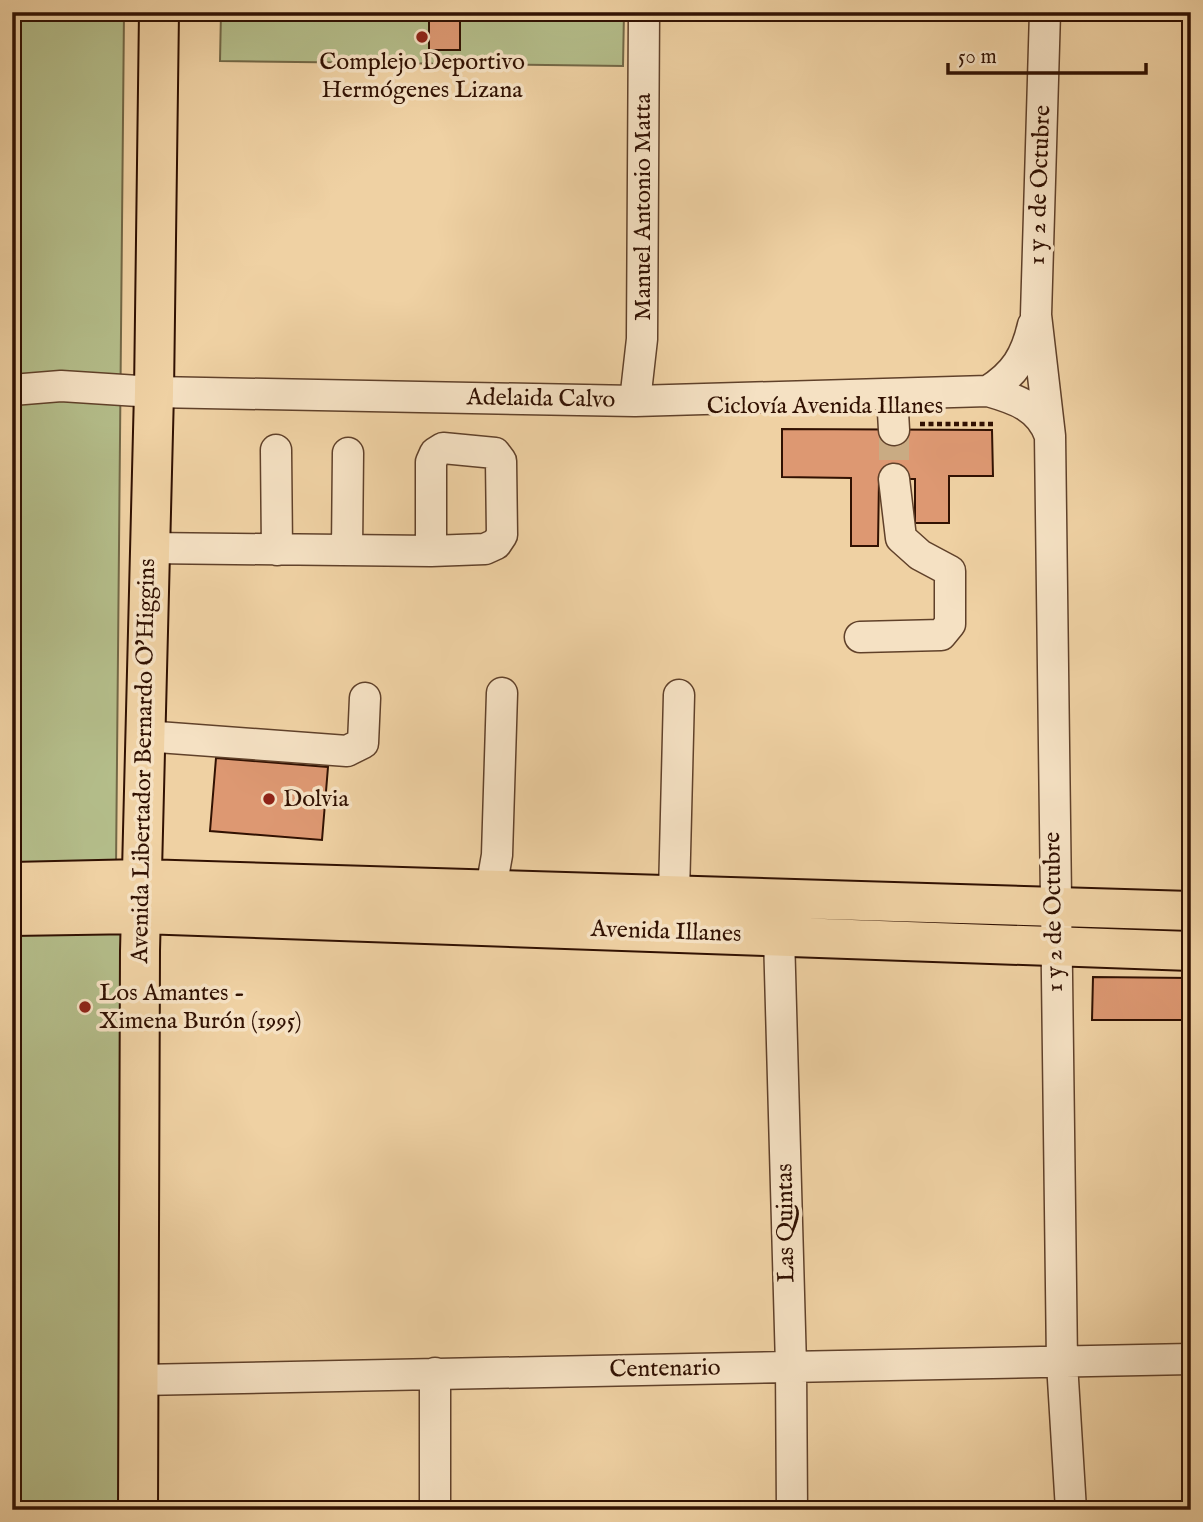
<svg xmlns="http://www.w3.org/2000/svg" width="1203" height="1522" font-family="'IM FELL English',serif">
<rect width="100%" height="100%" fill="#efd1a3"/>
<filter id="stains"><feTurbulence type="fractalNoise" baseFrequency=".00286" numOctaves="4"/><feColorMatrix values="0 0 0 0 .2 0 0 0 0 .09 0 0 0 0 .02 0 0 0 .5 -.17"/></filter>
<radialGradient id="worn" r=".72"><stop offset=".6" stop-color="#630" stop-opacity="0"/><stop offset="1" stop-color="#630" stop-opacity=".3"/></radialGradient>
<path fill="#b4bd8a" stroke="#726746" stroke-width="2" d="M 12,12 L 124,12 L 116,868 L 12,870 Z
M 221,12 L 624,12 L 623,66 L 220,61 Z
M 132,928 L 129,1510 L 12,1510 L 12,930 Z"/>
<path fill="#dd9872" stroke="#311102" stroke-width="2" d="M 429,12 L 460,12 L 460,50 L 429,50 Z
M 782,429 L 992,430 L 993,476 L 949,476 L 949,523 L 915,523 L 915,479 L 879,479 L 878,546 L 851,546 L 851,478 L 782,477 Z
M 216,758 L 328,767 L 322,840 L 210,831 Z
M 1093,977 L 1191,978 L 1191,1020 L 1092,1020 Z"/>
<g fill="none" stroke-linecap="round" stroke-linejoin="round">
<path stroke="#c9ab83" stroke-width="30" stroke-dasharray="30 15" stroke-linecap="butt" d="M 894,430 L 894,479"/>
<defs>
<path id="minor" d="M 1045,12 L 1036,315 L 1050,436 L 1062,1363 L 1071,1510
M 12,390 L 61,386 L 154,392 L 635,401 L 988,391 C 1016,399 1040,407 1050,436
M 988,391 C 1015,374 1026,356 1033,325
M 892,394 L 894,430
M 635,401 L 642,339 L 644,12
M 276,450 L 277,550
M 148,548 L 431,551 L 485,549 L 496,544 L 502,535 L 501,461 L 495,453 L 443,448 L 435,453 L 431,462 L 431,551
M 347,550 L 348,453
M 860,637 L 941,635 L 950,624 L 950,571 L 920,555 L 901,538 L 894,479
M 144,736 L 347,751 L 363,743 L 365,698
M 491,889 L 497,855 L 502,693
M 674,894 L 679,695
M 779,936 L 791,1366 L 792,1510
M 435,1373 L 435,1510
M 139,1380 L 1191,1359"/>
<path id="major" d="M 12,882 L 142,879 L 1191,911
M 12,916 L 141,914 L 1191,951
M 138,1510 L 140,951 L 154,392 L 159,12"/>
</defs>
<use href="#minor" stroke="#60412a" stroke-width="33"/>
<use href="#major" stroke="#311102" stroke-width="42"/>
<path stroke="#311102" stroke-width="4.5" stroke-dasharray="5 3.5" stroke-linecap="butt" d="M 920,424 L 995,424"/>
<use href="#minor" stroke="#f5e1c3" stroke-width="30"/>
<use href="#major" stroke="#efd1a3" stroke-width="38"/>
</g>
<g fill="#8f2418" stroke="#f5e1c3" stroke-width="2.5">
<circle cx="422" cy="37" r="7"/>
<circle cx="269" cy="799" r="7"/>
<circle cx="85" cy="1007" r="7"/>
</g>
<g text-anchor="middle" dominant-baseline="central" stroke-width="7" stroke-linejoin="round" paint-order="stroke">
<g font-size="24" fill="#311102" stroke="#f5e1c3" text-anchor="start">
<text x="422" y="62" text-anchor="middle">Complejo Deportivo<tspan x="422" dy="28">Hermógenes Lizana</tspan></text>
<text x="283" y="799">Dolvia</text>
<text x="99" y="993">Los Amantes -<tspan x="99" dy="28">Ximena Burón (1995)</tspan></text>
</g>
<g font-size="24" fill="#311102" stroke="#f5e1c3">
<text transform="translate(1040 185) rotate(-88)">1 y 2 de Octubre</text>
<text transform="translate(643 207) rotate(-90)">Manuel Antonio Matta</text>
<text transform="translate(541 399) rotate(1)">Adelaida Calvo</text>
<text x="825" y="406">Ciclovía Avenida Illanes</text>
<text transform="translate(144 761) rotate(-89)">Avenida Libertador Bernardo O'Higgins</text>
<text transform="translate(1054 912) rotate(-91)">1 y 2 de Octubre</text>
<text transform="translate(666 932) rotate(2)">Avenida Illanes</text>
<text transform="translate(786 1223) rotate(-91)">Las Quintas</text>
<text transform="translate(665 1369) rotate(-1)">Centenario</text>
</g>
</g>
<rect width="1203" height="1522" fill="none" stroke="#efd1a3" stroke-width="42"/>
<rect x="14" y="14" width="1175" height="1494" fill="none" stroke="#311102" stroke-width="3.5"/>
<rect x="21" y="21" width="1161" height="1480" fill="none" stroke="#311102" stroke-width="2"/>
<path d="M948 63v10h198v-10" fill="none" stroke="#311102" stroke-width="3.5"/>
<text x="958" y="63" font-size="21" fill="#311102" stroke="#f5e1c3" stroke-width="5" paint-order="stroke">50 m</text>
<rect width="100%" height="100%" filter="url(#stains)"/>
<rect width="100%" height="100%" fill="url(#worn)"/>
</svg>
